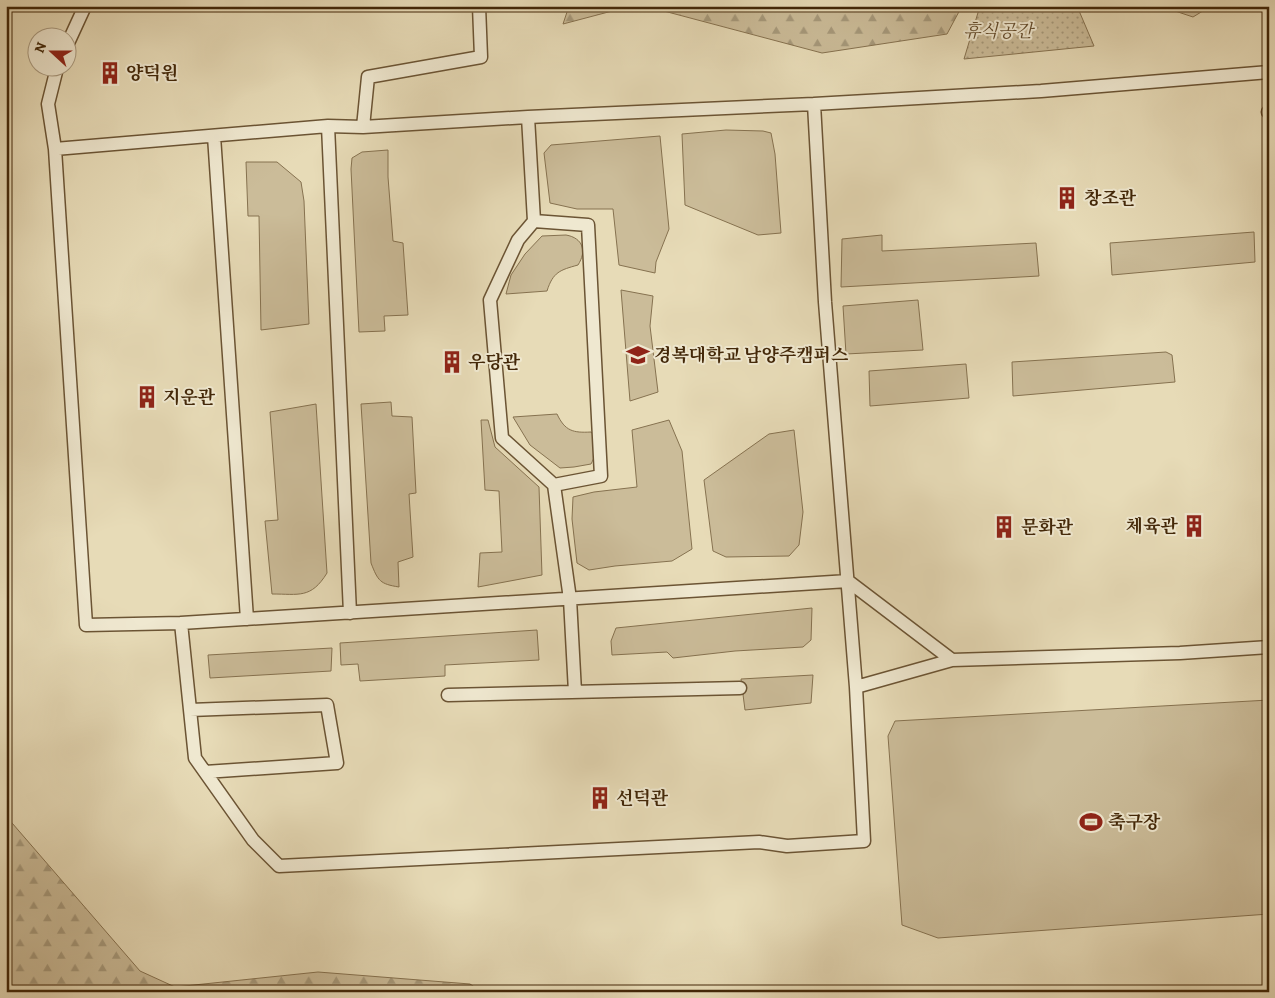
<svg xmlns="http://www.w3.org/2000/svg" width="1275" height="998" font-family="Alegreya,'Noto Serif KR',serif">
<defs>
<pattern id="forest-firs" width="22" height="20" patternUnits="userSpaceOnUse" patternTransform="scale(1.25)"><rect width="22" height="20" fill="#cbbc99"/><path d="M5 1l3.5 6h-7zM16 11l3.5 6h-7z" fill="#a6997b"/></pattern>
<pattern id="park-dots" width="8" height="8" patternUnits="userSpaceOnUse" patternTransform="scale(1.25)"><rect width="8" height="8" fill="#cbbc99"/><path d="M2 2h.1M6 6h.1" fill="none" stroke="#a6997b" stroke-width="1.8" stroke-linecap="round"/></pattern>
</defs>
<rect width="100%" height="100%" fill="#e7dbb7"/>
<filter id="stains"><feTurbulence type="fractalNoise" baseFrequency=".004" numOctaves="4"/><feColorMatrix values="0 0 0 0 .2 0 0 0 0 .09 0 0 0 0 .02 0 0 0 .5 -.17"/></filter>
<radialGradient id="worn" r=".72"><stop offset=".6" stop-color="#630" stop-opacity="0"/><stop offset="1" stop-color="#630" stop-opacity=".3"/></radialGradient>
<path fill="#cbbc99" stroke="#867250" d="M 726,130 L 763,131 L 771,133 L 775,154 L 781,233 L 758,235 L 685,205 L 682,134 Z
M 660,136 L 669,229 L 656,262 L 655,273 L 619,265 L 613,209 L 577,209 L 550,203 L 544,153 L 551,145 Z
M 388,150 L 388,177 L 393,241 L 403,243 L 408,315 L 384,316 L 385,331 L 359,332 L 351,169 L 352,158 L 362,152 Z
M 246,162 L 277,162 L 301,182 L 304,201 L 309,324 L 261,330 L 259,216 L 248,216 Z
M 1254,232 L 1255,262 L 1112,275 L 1110,243 Z
M 566,235 C 583,238 587,251 578,265 C 560,270 553,272 547,291 L 506,294 L 511,275 L 525,254 L 542,236 Z
M 882,235 L 882,251 L 1036,243 L 1039,276 L 841,287 L 842,239 Z
M 621,290 L 653,296 L 650,326 L 658,392 L 630,401 Z
M 918,300 L 923,350 L 846,354 L 843,306 Z
M 1166,352 L 1172,355 L 1175,382 L 1013,396 L 1012,362 Z
M 966,364 L 969,398 L 870,406 L 869,371 Z
M 391,402 L 392,416 L 412,417 L 416,493 L 409,494 L 413,557 L 398,562 L 399,587 C 380,584 378,581 371,563 L 361,404 Z
M 316,404 L 327,573 C 311,599 299,594 272,594 L 265,521 L 278,520 L 270,412 Z
M 557,414 C 565,431 573,433 591,432 C 602,444 598,450 591,464 L 574,467 L 560,468 L 530,445 L 513,417 Z
M 481,420 L 488,420 L 495,447 L 539,487 L 542,575 L 478,587 L 480,553 L 502,552 L 499,491 L 485,490 Z
M 669,420 L 682,451 L 692,549 L 672,561 L 615,566 L 589,570 L 577,563 L 572,519 L 573,497 L 594,492 L 637,487 L 632,430 Z
M 794,430 L 803,512 L 799,545 L 789,556 L 726,557 L 713,551 L 704,480 L 769,434 Z
M 812,608 L 811,640 L 803,647 L 735,651 L 673,658 L 667,652 L 612,655 L 611,641 L 616,628 Z
M 537,630 L 539,660 L 445,665 L 445,676 L 360,681 L 358,664 L 341,665 L 340,643 Z
M 332,648 L 331,671 L 210,678 L 208,655 Z
M 813,675 L 811,703 L 745,710 L 741,679 Z
M 1269,700 L 1269,914 L 938,938 L 902,925 L 888,736 L 895,721 Z"/>
<path fill="url(#forest-firs)" stroke="#867250" d="M 569,6 L 631,6 L 563,24 Z
M 645,6 L 962,6 L 947,34 L 822,53 Z
M 1160,6 L 1211,6 L 1193,17 Z
M 6,816 L 140,971 L 175,987 L 318,972 L 470,984 L 482,992 L 6,992 Z"/>
<path fill="url(#park-dots)" stroke="#867250" d="M 980,6 L 1077,6 L 1094,46 L 964,59 Z"/>
<g fill="none" stroke-linecap="round" stroke-linejoin="round">
<defs>
<path id="service" d="M 68,43 L 85,6
M 57,68 L 48,104 L 55,149 L 86,625 L 181,623 L 848,581 L 952,660
M 1268,112 L 1269,112
M 528,117 L 534,221 L 518,240 L 490,300 L 502,438 L 554,485 L 570,599 L 575,692
M 328,126 L 350,613
M 363,127 L 368,77 L 481,57 L 479,6
M 214,136 L 247,619
M 55,149 L 328,126 L 363,127 L 528,117 L 814,104 L 1041,91 L 1269,72
M 534,221 L 588,225 L 601,476 L 554,485
M 181,623 L 195,758 L 253,840 L 279,866 L 759,842 L 787,846 L 864,841 L 856,687 L 825,302 L 814,104
M 856,687 L 952,660 L 1180,653 L 1269,647
M 448,695 L 740,688
M 190,710 L 327,705 L 337,763 L 205,772"/>
</defs>
<use href="#service" stroke="#6b5434" stroke-width="15"/>
<use href="#service" stroke="#efe8d0" stroke-width="12"/>
</g>
<defs>
<symbol id="building-bare" viewBox="-9 -9 18 18"><path d="M-4-6H4V6H1V3H-1V6H-4ZM-2.5-4.3h1.7v1.8h-1.7ZM.8-4.3h1.7v1.8H.8ZM-2.5-1h1.7V.8h-1.7ZM.8-1h1.7V.8H.8Z" fill="#8f2418" stroke="#efe8d0" stroke-width="2.5" paint-order="stroke"/></symbol>
<symbol id="university-bare" viewBox="-9 -9 18 18"><path d="M0-5L7-2L0 1L-7-2ZM-4 1L0 2.5L4 1V4Q0 6-4 4Z" fill="#8f2418" stroke="#efe8d0" stroke-width="2.5" paint-order="stroke"/></symbol>
<symbol id="stadium-bare" viewBox="-9 -9 18 18"><path d="M0-5a6.5 5 0 1 0 0 10a6.5 5 0 1 0 0-10ZM-3.5-1.8h7v3.6h-7Z" fill="#8f2418" stroke="#efe8d0" stroke-width="2.5" paint-order="stroke"/></symbol>
</defs>
<g fill-rule="evenodd">
<use href="#building-bare" x="94" y="57" width="32" height="32"/>
<use href="#building-bare" x="1051" y="182" width="32" height="32"/>
<use href="#university-bare" x="622" y="339" width="32" height="32"/>
<use href="#building-bare" x="436" y="346" width="32" height="32"/>
<use href="#building-bare" x="131" y="381" width="32" height="32"/>
<use href="#building-bare" x="1178" y="510" width="32" height="32"/>
<use href="#building-bare" x="988" y="511" width="32" height="32"/>
<use href="#building-bare" x="584" y="782" width="32" height="32"/>
<use href="#stadium-bare" x="1075" y="806" width="32" height="32"/>
</g>
<g text-anchor="middle" dominant-baseline="central" stroke-width="4" stroke-linejoin="round" paint-order="stroke">
<g font-size="18" font-style="italic" fill="#644c2c" stroke="#efe8d0">
<text x="998" y="31">휴식공간</text>
</g>
<g font-size="18" font-weight="bold" fill="#422708" stroke="#efe8d0" text-anchor="start">
<text x="126" y="73">양덕원</text>
<text x="1084" y="198">창조관</text>
<text x="654" y="355">경복대학교 남양주캠퍼스</text>
<text x="468" y="362">우당관</text>
<text x="163" y="397">지운관</text>
<text x="1178" y="526" text-anchor="end">체육관</text>
<text x="1021" y="527">문화관</text>
<text x="616" y="798">선덕관</text>
<text x="1108" y="822">축구장</text>
</g>
</g>
<rect width="1275" height="998" fill="none" stroke="#e7dbb7" stroke-width="25"/>
<rect x="8" y="8" width="1260" height="983" fill="none" stroke="#422708" stroke-width="2.5"/>
<rect x="12" y="12" width="1250" height="973" fill="none" stroke="#422708"/>
<g transform="translate(52 52) rotate(291)"><circle r="24" fill="#efe8d0" stroke="#aa9b80"/>
<path d="M0-4L9 19L0 12L-9 19Z" fill="#8f2418"/>
<text y="-8" font-size="14" font-weight="bold" text-anchor="middle" fill="#422708">N</text>
</g>
<rect width="100%" height="100%" filter="url(#stains)"/>
<rect width="100%" height="100%" fill="url(#worn)"/>
</svg>
